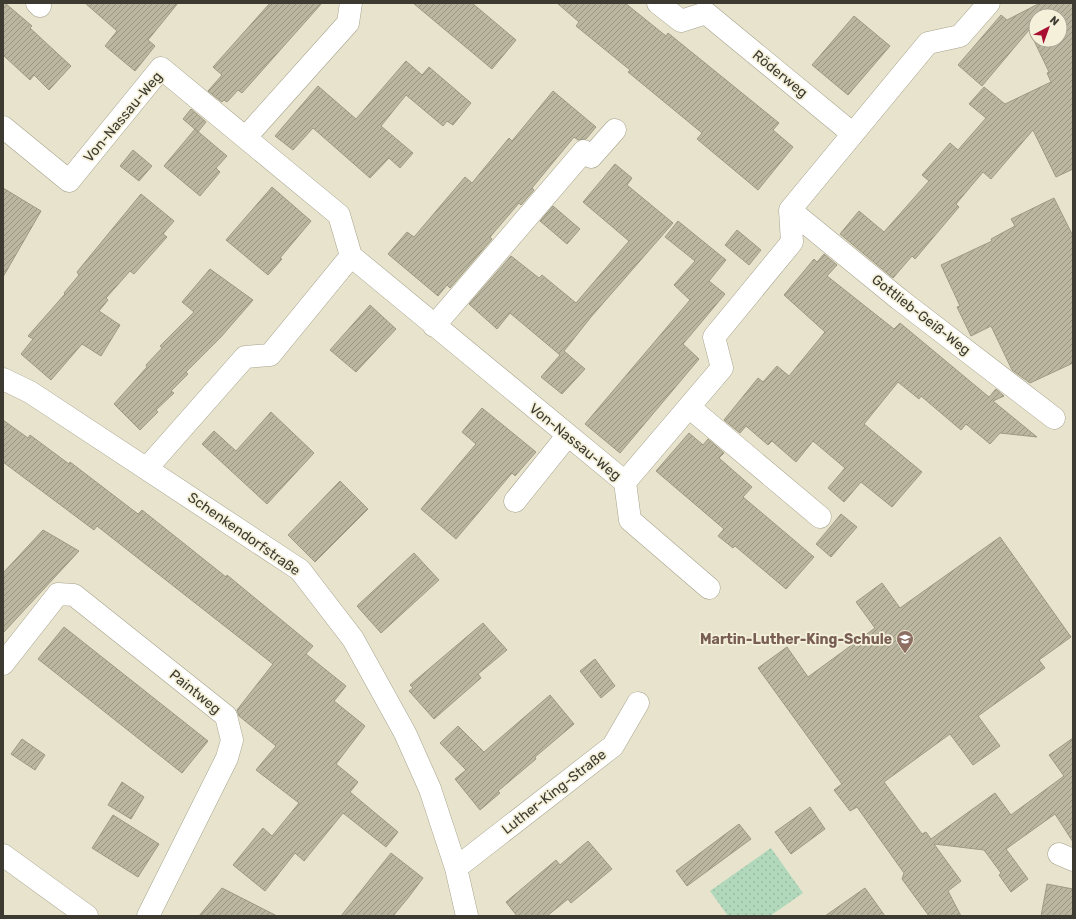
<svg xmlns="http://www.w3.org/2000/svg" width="1076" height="919" font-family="Rubik,sans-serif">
<defs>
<pattern id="park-dots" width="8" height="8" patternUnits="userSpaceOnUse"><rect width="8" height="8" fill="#b2d8bc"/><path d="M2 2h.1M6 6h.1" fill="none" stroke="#9abaa2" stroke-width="1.8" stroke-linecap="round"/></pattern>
<pattern id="building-hatch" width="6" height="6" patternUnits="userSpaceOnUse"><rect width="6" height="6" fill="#bab6a0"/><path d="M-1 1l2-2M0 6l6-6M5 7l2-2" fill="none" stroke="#989583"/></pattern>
</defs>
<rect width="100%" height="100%" fill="#e7e3cc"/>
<path fill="url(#park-dots)" d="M 771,848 L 803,893 L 770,916 L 728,916 L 710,891 Z"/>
<path fill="url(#building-hatch)" stroke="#9e9a84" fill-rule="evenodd" d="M 3,3 L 5,3 L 32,26 L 30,28 L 71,66 L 49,90 L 34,75 L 30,80 L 3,55 Z
M 85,3 L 178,3 L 148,40 L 155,46 L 135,71 L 105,46 L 117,31 Z
M 270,3 L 322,3 L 242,93 L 238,90 L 227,102 L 224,100 L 222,102 L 208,91 L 222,75 L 213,67 Z
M 413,3 L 472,3 L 516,40 L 492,69 Z
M 557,3 L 625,3 L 666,36 L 668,33 L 779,123 L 773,130 L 793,147 L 758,190 L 697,139 L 702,133 L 628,72 L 630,70 L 576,26 L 579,22 Z
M 1040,3 L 1073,3 L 1073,169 L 1056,177 L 1033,130 L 991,179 L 983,172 L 956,204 L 959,207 L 915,259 L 912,256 L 893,278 L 840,234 L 859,211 L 884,232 L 929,181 L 922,175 L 950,143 L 958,150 L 986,118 L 969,104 L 984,87 L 1005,104 L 1051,82 L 1047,73 L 1049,72 L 1029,30 L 982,86 L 958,65 L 1001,15 L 1007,20 ZM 1036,16 L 1060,16 L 1060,40 L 1036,40 Z
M 854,16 L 890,46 L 848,95 L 812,65 Z
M 406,61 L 422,75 L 429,67 L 471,103 L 453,125 L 447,121 L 443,126 L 406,95 L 381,126 L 413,153 L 400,168 L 389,158 L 370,178 L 313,128 L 293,150 L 275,136 L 318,86 L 356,119 Z
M 553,91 L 596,127 L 586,139 L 578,140 L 574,137 L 532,188 L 534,190 L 521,205 L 519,203 L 490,237 L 492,239 L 450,288 L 447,285 L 438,296 L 388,254 L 407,232 L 414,237 L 465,177 L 472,183 L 509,138 L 512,141 Z
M 191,109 L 206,122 L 198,132 L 183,119 Z
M 195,129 L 227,156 L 216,168 L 220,172 L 200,196 L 164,166 Z
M 133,150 L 152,166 L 139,181 L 120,166 Z
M 615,164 L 632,178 L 627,185 L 673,223 L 591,317 L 564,351 L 585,369 L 562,394 L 541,377 L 560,355 L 510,313 L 497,329 L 469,304 L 511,256 L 539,278 L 542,275 L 576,303 L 629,241 L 583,202 Z
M 272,187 L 311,221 L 280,258 L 282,259 L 268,275 L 226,240 Z
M 3,188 L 41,211 L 3,277 Z
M 141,194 L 174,221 L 163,234 L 167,237 L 134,274 L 130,271 L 106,298 L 108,300 L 99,311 L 120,325 L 101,356 L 82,344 L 51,380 L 21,354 L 33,339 L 28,336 L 65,294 L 64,293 L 79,275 L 77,272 Z
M 1054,198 L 1073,236 L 1073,363 L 1030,383 L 1012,370 L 991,326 L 971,336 L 957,307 L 960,306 L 941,265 L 992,241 L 991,239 L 1015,226 L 1011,219 Z
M 553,206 L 580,229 L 567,244 L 540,221 Z
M 678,221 L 726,260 L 709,281 L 725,294 L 683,344 L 699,359 L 620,453 L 585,424 L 690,300 L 674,285 L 695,261 L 665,237 Z
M 737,230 L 761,250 L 749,265 L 725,245 Z
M 824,254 L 837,265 L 827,276 L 894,329 L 900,323 L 989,397 L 996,389 L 1004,396 L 993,401 L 1037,437 L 1000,433 L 990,444 L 966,424 L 961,430 L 921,396 L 919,399 L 898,382 L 864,424 L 922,472 L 892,507 L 861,482 L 844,502 L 828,488 L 845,468 L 813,441 L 796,462 L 772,441 L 768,445 L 746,426 L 740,433 L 724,420 L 758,378 L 763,382 L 777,366 L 789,376 L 825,332 L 784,295 L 814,259 L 817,262 Z
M 210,269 L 253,300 L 221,337 L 186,372 L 188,374 L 171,391 L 174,393 L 156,410 L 158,412 L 140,430 L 114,404 L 147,367 L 146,365 L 162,348 L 160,346 L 194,312 L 182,302 Z
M 370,305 L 396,329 L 356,372 L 330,350 Z
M 482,408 L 536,452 L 515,476 L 512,473 L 456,539 L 421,509 L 476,444 L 462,432 Z
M 271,412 L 314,453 L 267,504 L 202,444 L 214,431 L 236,451 Z
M 3,420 L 28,438 L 30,435 L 69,464 L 70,462 L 138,514 L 142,510 L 226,577 L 227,575 L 313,646 L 306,654 L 346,686 L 334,701 L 365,726 L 336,764 L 358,782 L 350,792 L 398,832 L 386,847 L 343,813 L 304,861 L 295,853 L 265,891 L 233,865 L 263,828 L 272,836 L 299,803 L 256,770 L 276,746 L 239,716 L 237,710 L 273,664 L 97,526 L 94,530 L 3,462 Z
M 689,433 L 703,445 L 708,439 L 724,453 L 719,458 L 752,487 L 743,497 L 814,557 L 786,589 L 735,546 L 733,548 L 718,536 L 724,529 L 656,471 Z
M 340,481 L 368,509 L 315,562 L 288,535 Z
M 841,514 L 857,527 L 831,557 L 816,544 Z
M 43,530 L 79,551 L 3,633 L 3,573 Z
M 1000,537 L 1071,637 L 1039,660 L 1045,668 L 978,716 L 1000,746 L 973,765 L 950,734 L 884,782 L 922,834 L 926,832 L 931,839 L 995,793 L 1011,815 L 1064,776 L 1049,755 L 1073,738 L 1073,842 L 1055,814 L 1006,849 L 1028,879 L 1011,892 L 999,875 L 1001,873 L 984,850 L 934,844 L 961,881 L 948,891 L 961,916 L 929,916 L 902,879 L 904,873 L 857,807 L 850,811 L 834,790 L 842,784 L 758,668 L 787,647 L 808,677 L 875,628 L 856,602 L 882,583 L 900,608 Z
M 414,553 L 439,580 L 381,633 L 357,606 Z
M 483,623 L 507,650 L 478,674 L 481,678 L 434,719 L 409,691 L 413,688 L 410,685 Z
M 64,627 L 208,741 L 182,773 L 38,659 Z
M 595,659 L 615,686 L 601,698 L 580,671 Z
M 550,695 L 574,724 L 535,757 L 536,759 L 498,791 L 500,793 L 480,810 L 455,779 L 466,770 L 440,743 L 458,726 L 484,752 Z
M 22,739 L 45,755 L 35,770 L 11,754 Z
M 122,782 L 144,797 L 131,819 L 108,805 Z
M 810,807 L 825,829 L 791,854 L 775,832 Z
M 113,815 L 159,844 L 138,877 L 92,848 Z
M 739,824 L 751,839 L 687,886 L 676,871 Z
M 588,841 L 612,869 L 571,903 L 568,899 L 547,916 L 517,916 L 506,902 L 556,860 L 560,865 Z
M 391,853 L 423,878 L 408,898 L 393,916 L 341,916 Z
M 1047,884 L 1073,889 L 1073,916 L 1041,916 Z
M 222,888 L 277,916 L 199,916 Z
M 865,888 L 885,916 L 825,916 Z"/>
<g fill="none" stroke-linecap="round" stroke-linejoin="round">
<defs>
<path id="minor" d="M 37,3 L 40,6
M 658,3 L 681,21 L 706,13 L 853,134
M 3,127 L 69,181 L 161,68 L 339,215 L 351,256 L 625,482 L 630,520 L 709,588
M 246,137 L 348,23 L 351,3
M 790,210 L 899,299 L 1054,418
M 434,326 L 584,151 L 591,157 L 615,130
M 3,379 L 30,392 L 300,570 L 353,639 L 405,733 L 430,789 L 456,868 L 467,916
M 689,407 L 820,517
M 147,468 L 245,357 L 270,355 L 351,256
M 625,482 L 722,368 L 714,337 L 792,242 L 790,210 L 928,43 L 960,36 L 989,3
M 515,501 L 568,435
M 3,664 L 58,594 L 74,595 L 226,716 L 232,740 L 227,758 L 148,916
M 1059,854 L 1073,860
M 3,855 L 87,916
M 456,868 L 613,746 L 638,703"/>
</defs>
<use href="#minor" stroke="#a6a28c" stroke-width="23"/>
<use href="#minor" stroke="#fff" stroke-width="22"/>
</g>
<defs>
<symbol id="school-pin" viewBox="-11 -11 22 30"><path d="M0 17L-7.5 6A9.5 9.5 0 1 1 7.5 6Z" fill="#8d6e63" stroke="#f4f0d9"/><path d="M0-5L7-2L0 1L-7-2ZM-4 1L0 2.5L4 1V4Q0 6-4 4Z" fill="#fff"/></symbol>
</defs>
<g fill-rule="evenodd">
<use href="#school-pin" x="895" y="629" width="20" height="27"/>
</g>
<g text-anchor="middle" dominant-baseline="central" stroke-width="3.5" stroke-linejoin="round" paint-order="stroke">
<g font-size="14" fill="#3c3a31" stroke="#f4f0d9">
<text transform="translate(780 74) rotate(39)">Röderweg</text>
<text transform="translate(123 117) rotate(-50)">Von-Nassau-Weg</text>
<text transform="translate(921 315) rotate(38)">Gottlieb-Geiß-Weg</text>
<text transform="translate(575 442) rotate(39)">Von-Nassau-Weg</text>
<text transform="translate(244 534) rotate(35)">Schenkendorfstraße</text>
<text transform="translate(195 692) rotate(39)">Paintweg</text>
<text transform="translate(554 792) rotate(-38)">Luther-King-Straße</text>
</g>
<g font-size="14" font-weight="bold" fill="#785e54" stroke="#f4f0d9" text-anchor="end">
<text x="892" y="639">Martin-Luther-King-Schule</text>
</g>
</g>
<rect width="1076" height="919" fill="none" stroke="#3c3a31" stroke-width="8"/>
<g transform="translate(1048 28) rotate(41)"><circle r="19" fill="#f4f0d9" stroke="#aaa796"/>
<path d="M0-3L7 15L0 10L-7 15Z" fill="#a80f30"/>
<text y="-6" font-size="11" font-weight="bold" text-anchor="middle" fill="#3c3a31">N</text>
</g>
</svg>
